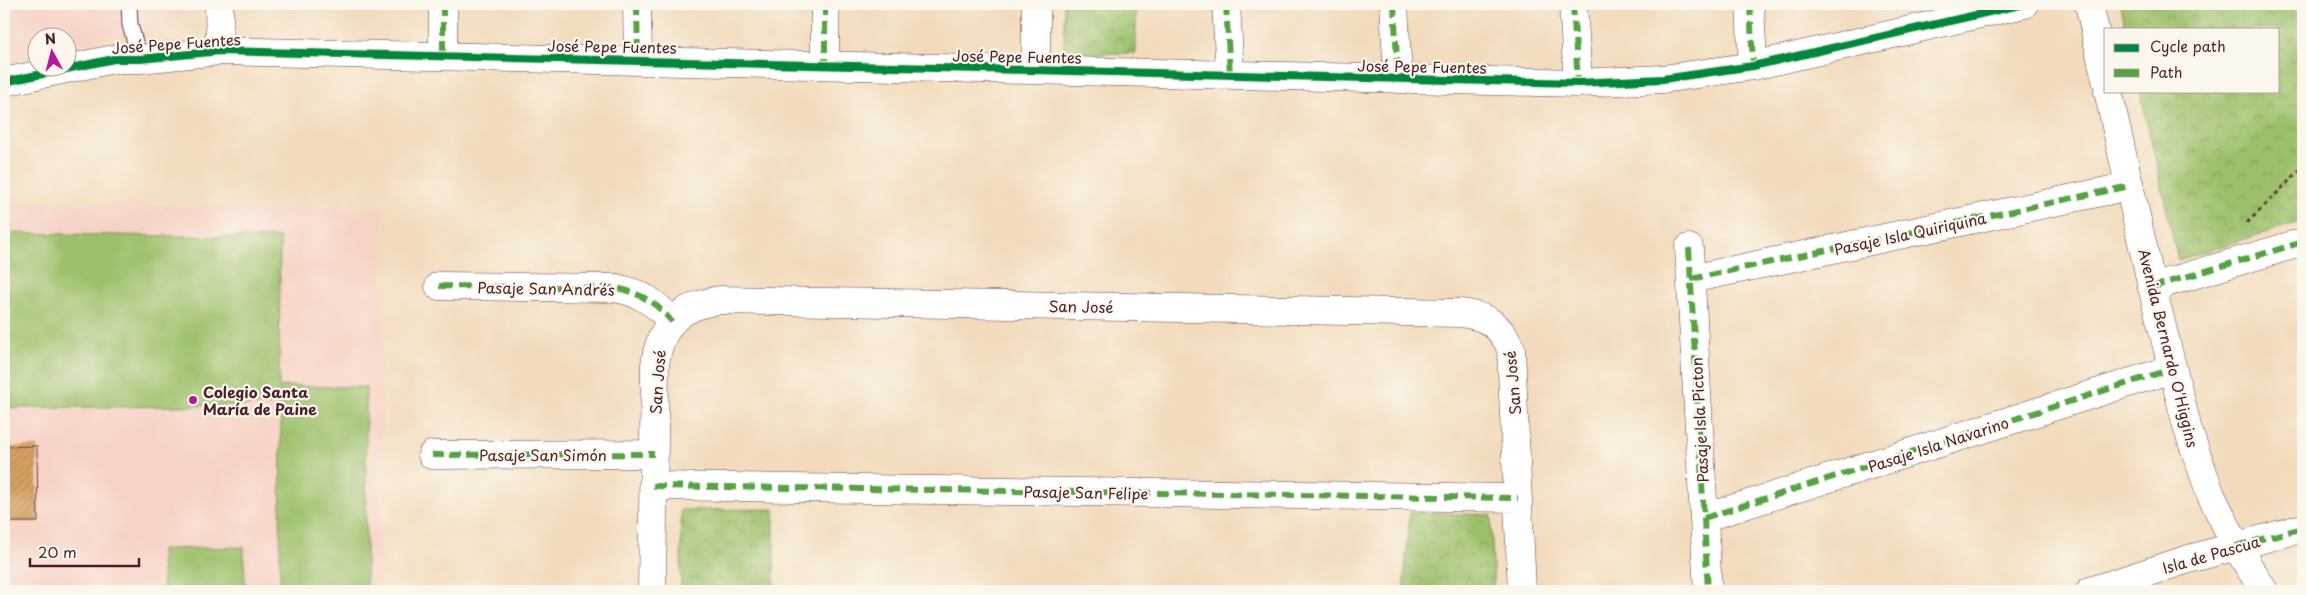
<svg xmlns="http://www.w3.org/2000/svg" width="2307" height="595" font-family="'Playpen Sans',sans-serif">
<defs>
<pattern id="park-crowns" width="20" height="18" patternUnits="userSpaceOnUse" patternTransform="scale(1.25)"><rect width="20" height="18" fill="#9cc06b"/><path d="M2 6a3 3 0 1 1 6 0M12 15a3 3 0 1 1 6 0" fill="none" stroke="#819b58"/></pattern>
<pattern id="building-hatch" width="6" height="6" patternUnits="userSpaceOnUse" patternTransform="scale(1.25)"><rect width="6" height="6" fill="#d8a261"/><path d="M-1 1l2-2M0 6l6-6M5 7l2-2" fill="none" stroke="#b18350"/></pattern>
</defs>
<rect width="100%" height="100%" fill="#fbf7ec"/>
<filter id="ink" filterUnits="userSpaceOnUse"><feTurbulence type="fractalNoise" baseFrequency=".02" numOctaves="2"/><feDisplacementMap in="SourceGraphic" scale="10" xChannelSelector="R" yChannelSelector="G"/><feConvolveMatrix kernelMatrix="1 2 1 2 8 2 1 2 1" color-interpolation-filters="sRGB"/></filter>
<filter id="wash" filterUnits="userSpaceOnUse"><feTurbulence type="fractalNoise" baseFrequency=".0096" numOctaves="4" result="noise"/><feDisplacementMap in="SourceGraphic" scale="20" xChannelSelector="R" yChannelSelector="G"/><feGaussianBlur stdDeviation="1.12" result="paint"/><feColorMatrix in="noise" values="0 0 0 0 0 0 0 0 0 0 0 0 0 0 0 0 0 1.4 0 .05"/><feComposite in="paint" operator="in"/></filter>
<g filter="url(#wash)">
<rect width="100%" height="100%" fill="#f2dbbc"/>
<path fill="#f6d2c4" d="M 4,4 L 190,4 L 190,8 L 170,28 L 68,45 L 68,38 L 38,38 L 37,49 L 4,57 Z
M 4,201 L 383,210 L 380,591 L 4,591 Z"/>
<path fill="url(#park-crowns)" stroke="#73704b" d="M 1064,4 L 1136,4 L 1136,53 L 1064,54 Z
M 2120,4 L 2303,4 L 2303,221 L 2178,260 L 2140,91 L 2278,91 L 2278,29 L 2126,29 Z
M 774,509 L 774,591 L 681,591 L 681,510 Z
M 1410,512 L 1491,515 L 1494,591 L 1403,591 Z"/>
<path fill="#9cc06b" stroke="#73704b" d="M 8,233 L 280,238 L 279,405 L 10,408 Z
M 281,386 L 366,387 L 366,591 L 280,591 Z
M 244,547 L 245,591 L 163,591 L 161,549 Z"/>
<g id="blocks">
<path fill="url(#building-hatch)" d="M 4,4 L 7,4 L 8,42 L 4,42 Z
M 37,446 L 38,522 L 4,522 L 4,447 Z"/>
</g>
</g>
<g filter="url(#ink)">
<use href="#blocks" fill-opacity="0" stroke="#633b41" stroke-width="1"/>
<g fill="none" stroke-linecap="round" stroke-linejoin="round">
<defs>
<path id="service" d="M 129,4 L 130,25 L 140,59"/>
<path id="minor" d="M 219,4 L 220,51
M 443,4 L 443,56
M 637,4 L 638,61
M 825,4 L 825,65
M 1036,4 L 1036,70
M 1226,4 L 1230,75
M 1394,4 L 1398,79
M 1573,4 L 1578,83
M 1750,4 L 1753,66
M 4,82 L 114,59 L 140,59 L 220,51 L 1578,83 L 1663,79 L 1753,66 L 2024,4
M 1689,248 L 1708,591
M 1691,279 L 2130,186
M 439,286 L 616,288 C 640,293 656,302 672,322
M 2152,287 L 2303,242
M 432,455 L 654,454
M 653,486 L 1518,498
M 1704,518 L 2172,369
M 652,591 L 655,365 C 660,324 680,306 720,300 L 1460,313 C 1485,315 1501,325 1511,349 L 1522,591
M 2090,591 L 2189,559 L 2303,528"/>
<path id="tertiary" d="M 2089,4 L 2106,80
M 2108,91 L 2152,287 L 2188,430 L 2211,495 L 2236,546 L 2264,591"/>
</defs>
<use href="#service" stroke="#633b41" stroke-width="17"/>
<use href="#minor" stroke="#633b41" stroke-width="29"/>
<use href="#tertiary" stroke="#633b41" stroke-width="29"/>
<path stroke="#633b41" stroke-width="3" stroke-dasharray="4 4" stroke-linecap="butt" d="M 2247,223 L 2303,167"/>
<use href="#service" stroke="#fff" stroke-width="15"/>
<use href="#minor" stroke="#fff" stroke-width="28"/>
<use href="#tertiary" stroke="#fff" stroke-width="28"/>
<path stroke="#56a243" stroke-width="6" stroke-dasharray="12 6" stroke-linecap="butt" d="M 443,4 L 443,56
M 637,4 L 638,61
M 825,4 L 825,65
M 1226,4 L 1230,75
M 1394,4 L 1398,79
M 1573,4 L 1578,83
M 1750,4 L 1753,66
M 1689,248 L 1708,591
M 1691,279 L 2130,186
M 439,286 L 616,288 C 640,293 656,302 672,322
M 2152,287 L 2303,242
M 432,455 L 654,454
M 653,486 L 1518,498
M 1704,518 L 2172,369
M 2236,546 L 2303,528"/>
<defs>
<path id="cycleway" d="M 4,82 L 114,59 L 140,59 L 220,51 L 1578,83 L 1663,79 L 1753,66 L 2024,4"/>
</defs>
<use href="#cycleway" stroke="#fbf7ec" stroke-width="11"/>
<use href="#cycleway" stroke="#00873e" stroke-width="8"/>
</g>
</g>
<circle fill="#b5179e" stroke="#fbf7ec" stroke-width="2" cx="193" cy="400" r="5"/>
<g text-anchor="middle" dominant-baseline="central" stroke-width="4.5" stroke-linejoin="round" paint-order="stroke">
<g font-size="15" fill="#4a1f2b" stroke="#fbf7ec">
<text transform="translate(176 43) rotate(-4)">José Pepe Fuentes</text>
<text transform="translate(612 46) rotate(1)">José Pepe Fuentes</text>
<text transform="translate(1017 56) rotate(1)">José Pepe Fuentes</text>
<text transform="translate(1422 66) rotate(1)">José Pepe Fuentes</text>
<text transform="translate(1910 233) rotate(-12)">Pasaje Isla Quiriquina</text>
<text transform="translate(546 288) rotate(1)">Pasaje San Andrés</text>
<text transform="translate(1081 306) rotate(1)">San José</text>
<text transform="translate(2169 348) rotate(76)">Avenida Bernardo O'Higgins</text>
<text transform="translate(657 382) rotate(-86)">San José</text>
<text transform="translate(1512 383) rotate(-95)">San José</text>
<text transform="translate(1699 420) rotate(-93)">Pasaje Isla Picton</text>
<text transform="translate(1938 444) rotate(-18)">Pasaje Isla Navarino</text>
<text x="543" y="454">Pasaje San Simón</text>
<text transform="translate(1086 492) rotate(1)">Pasaje San Felipe</text>
<text transform="translate(2211 554) rotate(-16)">Isla de Pascua</text>
</g>
<g font-size="15" font-weight="bold" fill="#4a1f2b" stroke="#fbf7ec" text-anchor="start">
<text x="203" y="391">Colegio Santa<tspan x="203" dy="17">María de Paine</tspan></text>
</g>
</g>
<rect width="2307" height="595" fill="none" stroke="#fbf7ec" stroke-width="20"/>
<rect x="2104" y="28" width="175" height="65" fill="#fbf7ec" stroke="#b4a19f"/>
<rect x="2114" y="44" width="25" height="8" fill="#00873e" stroke="#b4a19f"/>
<text x="2150" y="52" font-size="15" fill="#4a1f2b">Cycle path</text>
<rect x="2114" y="69" width="25" height="8" fill="#56a243" stroke="#b4a19f"/>
<text x="2150" y="78" font-size="15" fill="#4a1f2b">Path</text>
<g transform="translate(52 52) rotate(353)"><circle r="24" fill="#fbf7ec" stroke="#b4a19f"/>
<path d="M0-4L9 19L0 12L-9 19Z" fill="#b5179e"/>
<text y="-8" font-size="14" font-weight="bold" text-anchor="middle" fill="#4a1f2b">N</text>
</g>
<path d="M30 558v8h109v-8" fill="none" stroke="#4a1f2b" stroke-width="2.5"/>
<text x="38" y="558" font-size="15" fill="#4a1f2b" stroke="#fbf7ec" stroke-width="4" paint-order="stroke">20 m</text>
</svg>
